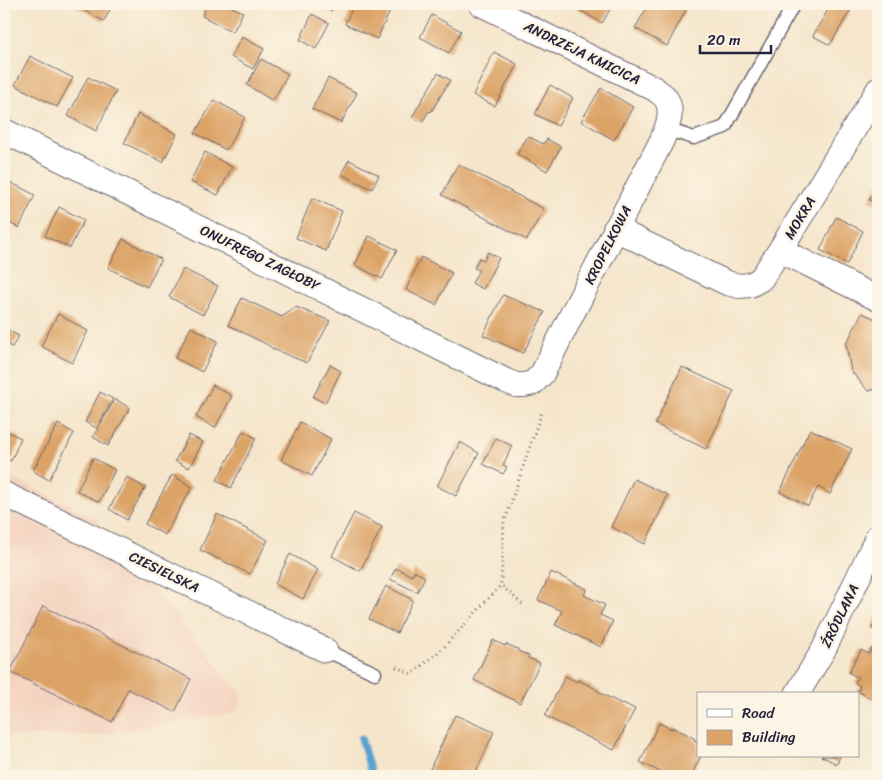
<svg xmlns="http://www.w3.org/2000/svg" width="882" height="780" font-family="Sriracha,sans-serif">
<rect width="100%" height="100%" fill="#fcf5e5"/>
<filter id="ink" filterUnits="userSpaceOnUse"><feTurbulence type="fractalNoise" baseFrequency=".02" numOctaves="2"/><feDisplacementMap in="SourceGraphic" scale="10" xChannelSelector="R" yChannelSelector="G"/><feConvolveMatrix kernelMatrix="1 2 1 2 8 2 1 2 1" color-interpolation-filters="sRGB"/></filter>
<filter id="wash" filterUnits="userSpaceOnUse"><feTurbulence type="fractalNoise" baseFrequency=".0096" numOctaves="4" result="noise"/><feDisplacementMap in="SourceGraphic" scale="20" xChannelSelector="R" yChannelSelector="G"/><feGaussianBlur stdDeviation="1.12" result="paint"/><feColorMatrix in="noise" values="0 0 0 0 0 0 0 0 0 0 0 0 0 0 0 0 0 1.4 0 .05"/><feComposite in="paint" operator="in"/></filter>
<g filter="url(#wash)">
<rect width="100%" height="100%" fill="#f5e5ca"/>
<path fill="#f4d3c0" d="M 4,474 L 94,517 L 243,696 L 235,713 L 101,735 L 4,736 Z"/>
<g fill="none" stroke-linecap="round" stroke-linejoin="round">
<path stroke="#57a3d0" stroke-width="7" d="M 361,738 L 372,776"/>
</g>
<g id="blocks">
<path fill="#dca366" d="M 74,4 L 113,4 L 104,21 L 73,5 Z
M 207,4 L 226,4 L 243,12 L 233,32 L 202,16 Z
M 316,4 L 335,4 L 331,11 Z
M 354,4 L 374,4 L 390,11 L 377,39 L 345,24 Z
M 578,4 L 613,4 L 602,23 L 576,8 Z
M 649,4 L 689,4 L 667,46 L 635,28 Z
M 831,4 L 854,4 L 830,45 L 813,36 Z
M 312,14 L 329,23 L 316,49 L 300,40 Z
M 432,15 L 461,31 L 449,53 L 420,37 Z
M 242,37 L 264,49 L 253,69 L 231,57 Z
M 494,52 L 517,64 L 495,106 L 473,95 Z
M 30,56 L 73,78 L 57,107 L 15,85 Z
M 261,59 L 288,74 L 273,101 L 247,85 Z
M 438,73 L 450,80 L 431,112 L 429,111 L 422,122 L 412,117 Z
M 88,77 L 116,91 L 96,131 L 68,116 Z
M 328,78 L 357,93 L 341,123 L 312,109 Z
M 550,85 L 573,98 L 558,126 L 535,114 Z
M 601,88 L 633,107 L 614,140 L 581,121 Z
M 214,100 L 245,117 L 226,150 L 195,133 Z
M 138,114 L 177,134 L 163,162 L 124,143 Z
M 528,136 L 543,144 L 547,139 L 561,147 L 547,171 L 517,154 Z
M 205,152 L 232,167 L 218,195 L 190,182 Z
M 349,160 L 379,175 L 372,189 L 341,174 Z
M 458,164 L 544,209 L 527,240 L 442,195 Z
M 4,179 L 35,195 L 19,228 L 4,220 Z
M 878,183 L 878,205 L 869,200 Z
M 312,198 L 342,211 L 326,251 L 296,238 Z
M 59,207 L 84,220 L 70,248 L 45,236 Z
M 836,217 L 863,231 L 847,264 L 820,250 Z
M 369,236 L 397,250 L 382,279 L 355,265 Z
M 123,239 L 161,259 L 147,287 L 108,268 Z
M 488,252 L 499,258 L 483,289 L 472,283 L 479,270 L 474,268 L 479,258 L 484,260 Z
M 421,257 L 452,273 L 436,305 L 406,290 Z
M 183,269 L 218,286 L 203,315 L 169,297 Z
M 503,295 L 545,312 L 523,353 L 483,335 Z
M 242,298 L 282,317 L 296,307 L 330,321 L 307,363 L 273,349 L 268,345 L 228,325 Z
M 862,313 L 878,320 L 878,389 L 868,391 L 851,371 L 846,344 Z
M 58,314 L 88,331 L 72,363 L 41,346 Z
M 191,327 L 218,341 L 202,372 L 175,358 Z
M 4,328 L 19,336 L 12,347 L 4,343 Z
M 330,365 L 341,371 L 325,403 L 313,397 Z
M 682,367 L 734,391 L 706,449 L 655,424 Z
M 213,385 L 232,396 L 215,428 L 196,417 Z
M 100,392 L 113,399 L 97,428 L 85,422 Z
M 115,399 L 130,408 L 108,446 L 93,437 Z
M 300,422 L 331,439 L 312,476 L 281,460 Z
M 58,424 L 74,433 L 49,480 L 33,471 Z
M 810,429 L 852,449 L 830,494 L 818,487 L 808,506 L 780,492 Z
M 4,430 L 21,438 L 11,461 L 4,457 Z
M 243,431 L 256,438 L 231,488 L 217,480 Z
M 189,435 L 203,442 L 189,468 L 175,461 Z
M 496,438 L 512,446 L 503,465 L 507,467 L 503,474 L 483,464 Z
M 460,442 L 479,453 L 456,496 L 437,486 Z
M 93,458 L 115,470 L 99,502 L 77,491 Z
M 172,475 L 192,487 L 165,535 L 145,524 Z
M 127,477 L 145,488 L 127,520 L 109,509 Z
M 634,479 L 668,495 L 645,544 L 611,527 Z
M 354,513 L 382,527 L 360,571 L 332,556 Z
M 217,514 L 268,540 L 250,574 L 200,550 Z
M 290,554 L 318,570 L 303,599 L 275,584 Z
M 396,568 L 412,576 L 414,571 L 425,577 L 417,592 L 390,579 Z
M 551,572 L 587,589 L 584,595 L 605,605 L 600,615 L 613,621 L 601,647 L 555,625 L 562,611 L 538,600 Z
M 386,586 L 413,600 L 397,633 L 369,619 Z
M 43,606 L 191,679 L 175,712 L 128,689 L 112,722 L 10,672 Z
M 878,614 L 878,631 L 872,628 L 877,617 L 876,617 Z
M 493,640 L 505,646 L 506,644 L 518,649 L 518,651 L 529,656 L 528,658 L 540,663 L 520,703 L 474,680 Z
M 872,648 L 878,651 L 878,702 L 857,691 L 858,689 L 859,690 L 860,686 L 855,683 L 858,677 L 849,673 L 854,662 L 855,660 L 856,660 L 861,650 L 869,654 Z
M 565,676 L 577,682 L 578,680 L 588,685 L 589,685 L 600,692 L 600,693 L 622,704 L 623,703 L 635,709 L 614,750 L 545,716 Z
M 455,715 L 494,732 L 474,776 L 445,776 L 430,769 Z
M 659,723 L 672,729 L 672,727 L 682,732 L 683,732 L 695,739 L 694,740 L 698,742 L 698,756 L 701,756 L 691,776 L 668,776 L 640,762 Z
M 821,756 L 840,756 L 837,764 Z"/>
</g>
</g>
<g filter="url(#ink)">
<use href="#blocks" fill-opacity="0" stroke="#6c666d" stroke-width="1"/>
<g fill="none" stroke-linecap="round" stroke-linejoin="round">
<defs>
<path id="lane" d="M 666,129 L 694,138 L 725,127 L 794,4
M 325,650 L 375,673"/>
<path id="street" d="M 4,131 L 506,381 L 516,385 L 524,385 L 533,383 L 542,374 L 571,316 L 662,140 C 667,127 675,111 665,97 C 662,94 658,92 655,89 L 481,4
M 615,229 L 727,283 L 739,286 L 750,285 L 761,279 L 780,250 L 878,90
M 780,250 L 878,299
M 4,494 L 325,650
M 797,694 L 824,649 L 878,536"/>
</defs>
<use href="#lane" stroke="#6c666d" stroke-width="15"/>
<use href="#street" stroke="#6c666d" stroke-width="26"/>
<path stroke="#6c666d" stroke-width="3" stroke-dasharray="1 4" stroke-linecap="butt" d="M 522,604 L 501,585 L 504,523 L 542,411
M 396,667 L 412,674 L 442,649 L 501,585"/>
<use href="#lane" stroke="#fff" stroke-width="12"/>
<use href="#street" stroke="#fff" stroke-width="24"/>
</g>
</g>
<g text-anchor="middle" dominant-baseline="central" stroke-width="5" stroke-linejoin="round" paint-order="stroke">
<g font-size="14" fill="#22223b" stroke="#fcf5e5">
<text transform="translate(582 53) rotate(26)">ANDRZEJA KMICICA</text>
<text transform="translate(800 218) rotate(-59)">MOKRA</text>
<text transform="translate(608 245) rotate(-63)">KROPELKOWA</text>
<text transform="translate(260 258) rotate(26)">ONUFREGO ZAGŁOBY</text>
<text transform="translate(164 572) rotate(26)">CIESIELSKA</text>
<text transform="translate(840 616) rotate(-64)">ŹRÓDLANA</text>
</g>
</g>
<rect width="882" height="780" fill="none" stroke="#fcf5e5" stroke-width="20"/>
<rect x="697" y="692" width="162" height="65" fill="#fcf5e5" stroke="#a5a1a1"/>
<rect x="707" y="709" width="25" height="8" fill="#ffffff" stroke="#a5a1a1"/>
<text x="742" y="718" font-size="15" fill="#22223b">Road</text>
<rect x="707" y="730" width="25" height="15" fill="#dca366" stroke="#a5a1a1"/>
<text x="742" y="742" font-size="15" fill="#22223b">Building</text>
<path d="M700 45v8h71v-8" fill="none" stroke="#22223b" stroke-width="2.5"/>
<text x="707" y="45" font-size="15" fill="#22223b" stroke="#fcf5e5" stroke-width="4" paint-order="stroke">20 m</text>
</svg>
